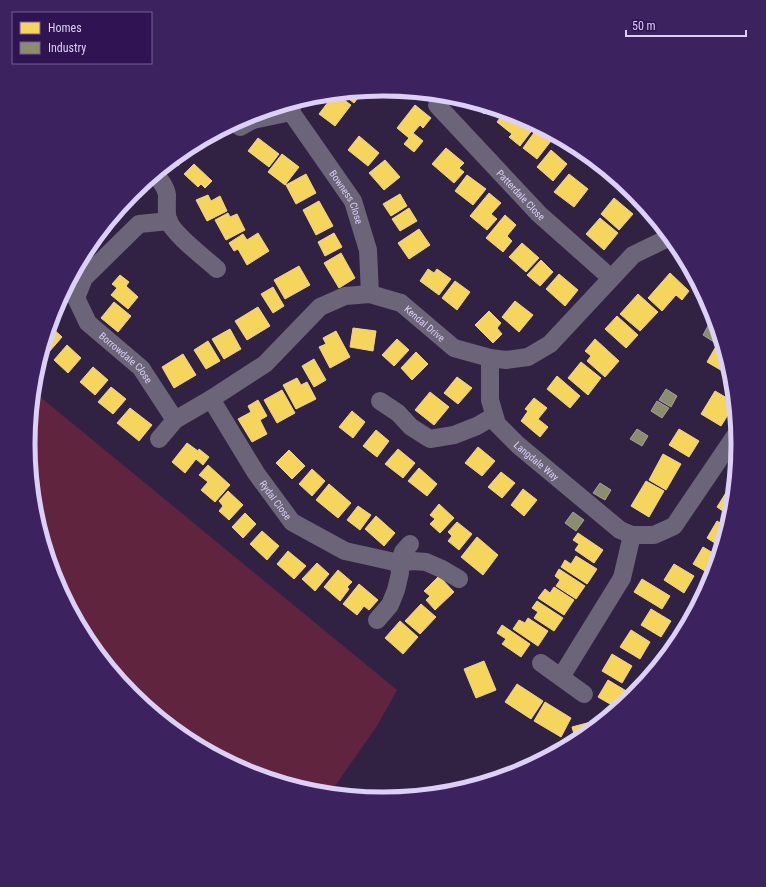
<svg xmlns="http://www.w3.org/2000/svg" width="766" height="887" font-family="'Roboto Condensed',sans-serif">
<rect width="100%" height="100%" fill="#312244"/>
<path fill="#61243f" d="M 33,391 L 397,690 L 377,726 L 330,793 L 314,792 L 247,771 L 186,739 L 132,694 L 88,641 L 55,579 L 35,513 L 28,443 Z"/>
<path fill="#f6d55c" stroke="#eed48a" d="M 364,90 L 354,103 L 341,93 Z
M 335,93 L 351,105 L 335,126 L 319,114 Z
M 469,100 L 491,107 L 484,114 Z
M 415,105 L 431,118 L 423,128 L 420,125 L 413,133 L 423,141 L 414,152 L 404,144 L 409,138 L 397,128 Z
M 505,111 L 514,114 L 533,129 L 520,146 L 509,137 L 512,134 L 497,122 Z
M 536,130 L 551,141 L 537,159 L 523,148 Z
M 359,136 L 379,153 L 368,166 L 348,150 Z
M 258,138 L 279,154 L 269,167 L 248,151 Z
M 186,148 L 189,151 L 178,166 L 171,161 Z
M 446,148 L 464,163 L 459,168 L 464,172 L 454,183 L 432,164 Z
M 551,150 L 567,164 L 553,181 L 537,167 Z
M 282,154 L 299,167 L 285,185 L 268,172 Z
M 385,160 L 400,177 L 384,190 L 369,173 Z
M 194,164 L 212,181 L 205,188 L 201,184 L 198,187 L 184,174 Z
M 306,174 L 316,193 L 296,204 L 286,185 Z
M 569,174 L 588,189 L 574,207 L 554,192 Z
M 467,175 L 486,189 L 473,205 L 455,191 Z
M 147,180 L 150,183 L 132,204 L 126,200 L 132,192 Z
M 625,185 L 634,193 L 640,200 L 637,204 L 620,190 Z
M 489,193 L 501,203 L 491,214 L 497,219 L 487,230 L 470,216 Z
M 400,194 L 407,206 L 391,216 L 383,204 Z
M 208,195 L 211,201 L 220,196 L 227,211 L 207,221 L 196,200 Z
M 614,198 L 633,214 L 619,230 L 601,214 Z
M 319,201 L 333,226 L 316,235 L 303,210 Z
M 409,208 L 417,221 L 400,231 L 392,219 Z
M 228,213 L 230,217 L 237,214 L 245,230 L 226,240 L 215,220 Z
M 505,215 L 516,225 L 507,236 L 512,241 L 503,252 L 486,238 Z
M 600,218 L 618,233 L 604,250 L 586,234 Z
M 419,229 L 430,245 L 409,259 L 398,243 Z
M 258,233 L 269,251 L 247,265 L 238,249 L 234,251 L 229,243 L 243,234 L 247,240 Z
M 334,233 L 342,247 L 325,256 L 318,242 Z
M 522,243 L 539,258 L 526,272 L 509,257 Z
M 341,253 L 355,278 L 339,288 L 324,263 Z
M 84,254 L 87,257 L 75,269 Z
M 541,260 L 553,272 L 540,286 L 527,275 Z
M 299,266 L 310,285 L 285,299 L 274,280 Z
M 428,269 L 434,273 L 437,269 L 451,279 L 439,295 L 420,281 Z
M 670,273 L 689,291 L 682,300 L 676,295 L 662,311 L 648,298 Z
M 559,274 L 578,290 L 565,306 L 546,289 Z
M 120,275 L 129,282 L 126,286 L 138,297 L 128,309 L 111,295 L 117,288 L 112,284 Z
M 455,281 L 470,292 L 457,310 L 442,298 Z
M 273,287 L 284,306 L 273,313 L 261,294 Z
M 638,294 L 658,312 L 640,331 L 620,314 Z
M 515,301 L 533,315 L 519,332 L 502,317 Z
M 114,302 L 131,316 L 118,332 L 101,318 Z
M 258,307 L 270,326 L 247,340 L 235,321 Z
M 489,311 L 501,323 L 497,328 L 502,334 L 493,343 L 475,325 Z
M 617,316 L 638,335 L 626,348 L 605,329 Z
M 50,326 L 62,337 L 49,352 L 43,347 Z
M 353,328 L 376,331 L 373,351 L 350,347 Z
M 230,329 L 241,349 L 224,359 L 212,339 Z
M 336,331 L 350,357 L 330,368 L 319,347 L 326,344 L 323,338 Z
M 397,339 L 409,350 L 394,366 L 382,355 Z
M 595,339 L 619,361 L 605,377 L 587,361 L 591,356 L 585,351 Z
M 208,341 L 220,361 L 206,369 L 194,350 Z
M 67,345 L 81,358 L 68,373 L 54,360 Z
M 715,348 L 725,353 L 731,376 L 707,362 Z
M 416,352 L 428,364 L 412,380 L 401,368 Z
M 183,354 L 196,375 L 174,388 L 162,367 Z
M 314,359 L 326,380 L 314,387 L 302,366 Z
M 581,362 L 601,378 L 588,395 L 568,378 Z
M 93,367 L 108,380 L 95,395 L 80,382 Z
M 557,376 L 580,396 L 570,408 L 547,389 Z
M 457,377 L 472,388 L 458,404 L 444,393 Z
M 297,378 L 301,385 L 307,382 L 316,399 L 296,409 L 283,385 Z
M 111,387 L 126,399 L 113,414 L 98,402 Z
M 282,390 L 295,413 L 277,423 L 264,400 Z
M 715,391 L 734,402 L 734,405 L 721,426 L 701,414 Z
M 430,392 L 449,407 L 434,425 L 415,410 Z
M 534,398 L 547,408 L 538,419 L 548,427 L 540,437 L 521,421 L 528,411 L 525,409 Z
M 258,400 L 267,416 L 260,420 L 267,434 L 252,442 L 238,419 L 251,412 L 248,406 Z
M 130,408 L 152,425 L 139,441 L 117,423 Z
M 352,411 L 365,422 L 353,438 L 339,427 Z
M 679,429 L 699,441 L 689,457 L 669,445 Z
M 376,430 L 389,441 L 377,457 L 363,446 Z
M 187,443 L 198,451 L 199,449 L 209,457 L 203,465 L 196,459 L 185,473 L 172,462 Z
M 478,447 L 495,461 L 482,476 L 465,463 Z
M 398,449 L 415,463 L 403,478 L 385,464 Z
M 289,450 L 305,466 L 292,479 L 276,463 Z
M 663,454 L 681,464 L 666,490 L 649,480 Z
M 208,465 L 230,485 L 215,502 L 201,490 L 208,482 L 199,475 Z
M 419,468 L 437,484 L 427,496 L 408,481 Z
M 312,469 L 325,481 L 312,496 L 299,484 Z
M 501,472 L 515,483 L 502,498 L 488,487 Z
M 646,481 L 664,491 L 649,517 L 631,506 Z
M 329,484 L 351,503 L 338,518 L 316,500 Z
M 523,489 L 537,500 L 524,516 L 511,505 Z
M 228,491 L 243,505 L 229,520 L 219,511 L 223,506 L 219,501 Z
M 727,491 L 733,494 L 730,516 L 717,507 Z
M 439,504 L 454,518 L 440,533 L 430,524 L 435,519 L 430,515 Z
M 358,506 L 371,515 L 360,530 L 347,520 Z
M 245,513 L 256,524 L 243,538 L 232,527 Z
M 376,516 L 395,533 L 384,546 L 365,529 Z
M 717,521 L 727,527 L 721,547 L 707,538 Z
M 457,522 L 472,534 L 459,550 L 448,541 L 452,536 L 448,532 Z
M 262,531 L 279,546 L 267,560 L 250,544 Z
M 578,533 L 603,550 L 594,563 L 575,550 L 579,544 L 573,540 Z
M 477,537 L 498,555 L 483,575 L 461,557 Z
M 703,547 L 718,556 L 712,575 L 693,564 Z
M 288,551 L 306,566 L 294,579 L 277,564 Z
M 576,556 L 597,569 L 587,584 L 561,567 L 565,560 L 571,564 Z
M 317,563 L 329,574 L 315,591 L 302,579 Z
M 674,564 L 694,576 L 684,593 L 664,580 Z
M 559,569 L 585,586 L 576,599 L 556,586 L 560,580 L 555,576 Z
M 338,570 L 352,582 L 347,587 L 349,589 L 340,601 L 324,587 Z
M 439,576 L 454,592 L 435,610 L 426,600 L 430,596 L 424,591 Z
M 642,579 L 670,596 L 662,609 L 634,592 Z
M 359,584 L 378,600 L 369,610 L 364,606 L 357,615 L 343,604 Z
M 554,587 L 574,600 L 564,615 L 538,598 L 545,589 L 550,593 Z
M 537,601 L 563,618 L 554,631 L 534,618 L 538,612 L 532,608 Z
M 421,604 L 436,617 L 420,634 L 405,621 Z
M 651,609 L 671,621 L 661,637 L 641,625 Z
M 528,618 L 548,631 L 538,646 L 513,629 L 519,620 L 525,623 Z
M 400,621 L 418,637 L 403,654 L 385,638 Z
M 502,625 L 530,644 L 521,657 L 502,644 L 506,639 L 497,633 Z
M 631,630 L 650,642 L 640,659 L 620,647 Z
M 612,654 L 632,666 L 622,683 L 602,671 Z
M 484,661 L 496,690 L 476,698 L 464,669 Z
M 608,680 L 628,692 L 617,708 L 598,697 Z
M 517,684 L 543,701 L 531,719 L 505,702 Z
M 545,702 L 571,718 L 561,737 L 534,721 Z
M 602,719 L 603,720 L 576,741 L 572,727 Z"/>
<path fill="#8c8c6e" stroke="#a4a097" d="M 709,324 L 717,329 L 719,334 L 714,342 L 703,335 Z
M 666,389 L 677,396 L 671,407 L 659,400 Z
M 657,401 L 669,408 L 662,418 L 651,411 Z
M 637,429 L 648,436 L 642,446 L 630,439 Z
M 600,483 L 611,490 L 605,500 L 593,493 Z
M 573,512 L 584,520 L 576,531 L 565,523 Z"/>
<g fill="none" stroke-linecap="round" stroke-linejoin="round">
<g stroke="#6c6479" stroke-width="18">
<path id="s1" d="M 437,105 L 539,214 L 611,278"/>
<path id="s2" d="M 291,112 L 353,201 L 368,250 L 370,294"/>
<path d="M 240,127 L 253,120 L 291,112 L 293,102"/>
<path d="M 155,174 C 160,180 166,187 167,195 C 167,203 166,212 168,220 C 173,234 206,259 217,269"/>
<path id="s3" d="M 169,221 L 139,224 L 84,278 L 76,298 L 88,323 L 141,368 L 175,420"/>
<path id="s4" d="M 490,358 L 490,400 L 497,424 L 518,445 L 620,530 L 632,535 L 654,535 L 674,526 L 737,433"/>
<path id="s5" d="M 211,399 L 256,473 L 292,522 L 345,551 L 399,563 L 413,561 L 426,562 L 442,569 L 459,579"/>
<path d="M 380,401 L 398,413 L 411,427 L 430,439 L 454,435 L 477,426 L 494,416"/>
<path id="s6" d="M 159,439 L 175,420 L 211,399 L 265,364 L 320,307 L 345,296 L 370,294 L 401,303 L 454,348 L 490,358 L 506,360 L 528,357 L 550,344 L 633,255 L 670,237"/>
<path d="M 377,620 L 390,605 L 396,590 L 400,573 L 399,563 L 403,552 L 410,544"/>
<path d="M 541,663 L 584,694"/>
<path d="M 561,677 L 622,578 L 632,535"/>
</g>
</g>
<g text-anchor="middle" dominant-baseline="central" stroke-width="4" stroke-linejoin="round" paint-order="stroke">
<g font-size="10" fill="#dcd0f7" stroke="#2f1353">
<text stroke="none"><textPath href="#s1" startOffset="123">Patterdale Close</textPath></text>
<text stroke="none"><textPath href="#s2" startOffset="102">Bowness Close</textPath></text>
<text stroke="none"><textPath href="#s6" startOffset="326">Kendal Drive</textPath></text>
<text stroke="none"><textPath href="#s3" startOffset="208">Borrowdale Close</textPath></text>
<text stroke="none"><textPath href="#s4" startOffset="121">Langdale Way</textPath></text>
<text stroke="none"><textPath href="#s5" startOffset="120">Rydal Close</textPath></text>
</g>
</g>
<path d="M0 0H766V887H0ZM35 444a348 348 0 1 1 696 0a348 348 0 1 1-696 0Z" fill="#3d2260" fill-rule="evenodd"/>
<path fill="none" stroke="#dcd0f7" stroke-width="5" d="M35 444a348 348 0 1 1 696 0a348 348 0 1 1-696 0Z"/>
<rect x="12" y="12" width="140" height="52" fill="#2f1353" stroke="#745f95"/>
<rect x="20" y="22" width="20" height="12" fill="#f6d55c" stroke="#745f95"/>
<text x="48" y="32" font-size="12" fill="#dcd0f7">Homes</text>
<rect x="20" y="42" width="20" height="12" fill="#8c8c6e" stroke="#745f95"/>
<text x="48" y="52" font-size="12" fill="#dcd0f7">Industry</text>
<path d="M626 30v6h120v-6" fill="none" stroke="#dcd0f7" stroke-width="2"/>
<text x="632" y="30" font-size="12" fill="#dcd0f7" stroke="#2f1353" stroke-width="3" paint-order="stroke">50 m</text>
</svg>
